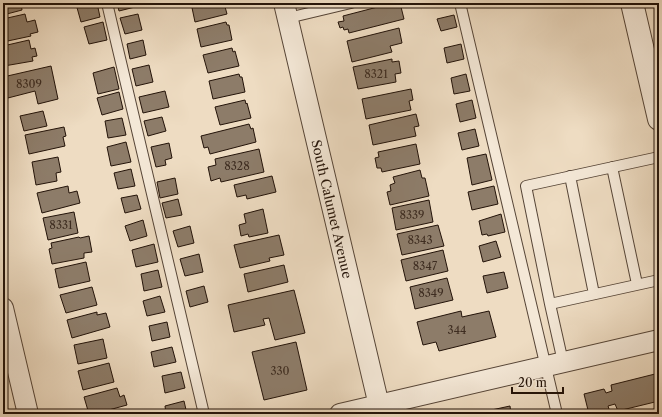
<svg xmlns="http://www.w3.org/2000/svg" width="662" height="417" font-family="'Libre Caslon Text',serif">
<rect width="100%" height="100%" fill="#eedcc2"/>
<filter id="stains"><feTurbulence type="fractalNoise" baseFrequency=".005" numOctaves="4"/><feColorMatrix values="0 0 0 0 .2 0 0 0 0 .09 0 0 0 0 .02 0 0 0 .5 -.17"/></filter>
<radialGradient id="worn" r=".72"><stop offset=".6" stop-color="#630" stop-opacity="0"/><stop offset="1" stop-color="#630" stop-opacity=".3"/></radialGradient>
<path fill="#8d7c69" stroke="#231309" d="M 3,3 L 21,3 L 22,10 L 3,15 Z
M 79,3 L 97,3 L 100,17 L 81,22 L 76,4 Z
M 117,3 L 138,3 L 139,6 L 119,11 Z
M 191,3 L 224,3 L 227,14 L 195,22 Z
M 393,3 L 400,3 L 404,19 L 349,33 L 348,29 L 344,30 L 343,27 L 340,28 L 338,22 L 344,21 L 343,16 Z
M 25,14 L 27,22 L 35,20 L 38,32 L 30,34 L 31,36 L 3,42 L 3,19 Z
M 138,14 L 142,30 L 125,34 L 120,18 Z
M 454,15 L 457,27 L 441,31 L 437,19 Z
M 103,22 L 107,40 L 89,44 L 84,27 Z
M 226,22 L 227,25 L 229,25 L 232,40 L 201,47 L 197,29 Z
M 399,28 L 402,43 L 390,46 L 392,52 L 352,62 L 347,41 Z
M 29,40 L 31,49 L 35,48 L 37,56 L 32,57 L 33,61 L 4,66 L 3,46 Z
M 143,40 L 146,55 L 130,59 L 127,44 Z
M 461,44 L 464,59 L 447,63 L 444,48 Z
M 232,48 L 233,52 L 235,51 L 239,66 L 208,73 L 203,55 Z
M 392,59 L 392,62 L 399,61 L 401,73 L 395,74 L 396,82 L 358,89 L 353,67 Z
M 149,65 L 153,82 L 136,86 L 132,69 Z
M 51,66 L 58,99 L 38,104 L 35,91 L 4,99 L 3,77 Z
M 114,67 L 119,89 L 98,94 L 93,73 Z
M 239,74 L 240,77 L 242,77 L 245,92 L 213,99 L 209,81 Z
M 466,74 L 470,91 L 454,94 L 451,78 Z
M 411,89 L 413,100 L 409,101 L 411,110 L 366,119 L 362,99 Z
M 165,91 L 169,107 L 143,113 L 139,97 Z
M 119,92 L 123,109 L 102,115 L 97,98 Z
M 245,100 L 246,104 L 247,103 L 251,118 L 220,125 L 215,107 Z
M 472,100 L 476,118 L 460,122 L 456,104 Z
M 43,111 L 47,126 L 24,131 L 20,116 Z
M 416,114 L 419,126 L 414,127 L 416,136 L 373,145 L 369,125 Z
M 162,117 L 166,131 L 148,136 L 144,121 Z
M 122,118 L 126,135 L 108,138 L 105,121 Z
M 249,124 L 251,129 L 253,128 L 256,142 L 210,154 L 208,147 L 204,148 L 201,136 Z
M 64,127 L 66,136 L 63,137 L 65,146 L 29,154 L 25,135 Z
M 475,129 L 479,146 L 462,150 L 458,133 Z
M 126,142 L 131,162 L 111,166 L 107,147 Z
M 169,143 L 172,158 L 165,160 L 166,165 L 156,167 L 151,147 Z
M 416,144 L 420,164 L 382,172 L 381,168 L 377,168 L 375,158 L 379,157 L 378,152 Z
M 259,149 L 264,172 L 221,182 L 220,178 L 211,181 L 208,167 L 216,165 L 215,159 Z
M 486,154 L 492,180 L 472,185 L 467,158 Z
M 58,157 L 61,172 L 56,173 L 57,181 L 36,185 L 32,162 Z
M 131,169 L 135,186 L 118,189 L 114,173 Z
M 420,170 L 422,178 L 425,178 L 429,196 L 390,205 L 387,192 L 391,191 L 390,185 L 395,183 L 393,177 Z
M 272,176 L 276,192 L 247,199 L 246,195 L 237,197 L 234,185 Z
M 175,178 L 178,194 L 160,198 L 157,182 Z
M 68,186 L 69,193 L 77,191 L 80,203 L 42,213 L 37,193 Z
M 494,186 L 498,204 L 472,210 L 468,192 Z
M 137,195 L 141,209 L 125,213 L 121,198 Z
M 178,199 L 182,215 L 166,218 L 162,203 Z
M 429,200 L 433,222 L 396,230 L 392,208 Z
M 263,209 L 268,233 L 249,237 L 248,234 L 241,236 L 239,225 L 246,223 L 244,214 Z
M 74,212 L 78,233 L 48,240 L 43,218 Z
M 501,214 L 505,232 L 488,236 L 487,234 L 482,235 L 479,221 Z
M 143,220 L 147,236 L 130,241 L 125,226 Z
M 438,225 L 444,246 L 402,255 L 397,234 Z
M 190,226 L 194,243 L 178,247 L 173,231 Z
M 279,235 L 284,255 L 269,258 L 270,261 L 240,268 L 234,245 Z
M 89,236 L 92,252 L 84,253 L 84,258 L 52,264 L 49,249 L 52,248 L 51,243 L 79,237 L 80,238 Z
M 496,241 L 501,257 L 483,262 L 479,246 Z
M 154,244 L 158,262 L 136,267 L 132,250 Z
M 443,250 L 448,271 L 406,281 L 401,260 Z
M 199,254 L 203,272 L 185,276 L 180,259 Z
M 86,262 L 90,281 L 59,288 L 55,269 Z
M 284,265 L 288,282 L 248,292 L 244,274 Z
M 158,270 L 162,287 L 144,291 L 141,274 Z
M 504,272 L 508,288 L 487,293 L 483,276 Z
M 447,278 L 453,300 L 415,309 L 410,287 Z
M 204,286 L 208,302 L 190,307 L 186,291 Z
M 92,287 L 97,305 L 66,313 L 60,295 Z
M 294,290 L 305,333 L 275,340 L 269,318 L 263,319 L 265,325 L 234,332 L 228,305 Z
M 160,296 L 165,312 L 147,316 L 143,301 Z
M 461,311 L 462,317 L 489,311 L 496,337 L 439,351 L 436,342 L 423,345 L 417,322 Z
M 97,312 L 97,315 L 106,313 L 110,327 L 72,338 L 67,320 Z
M 167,322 L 170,337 L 152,341 L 149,326 Z
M 103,339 L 107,358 L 78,364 L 74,345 Z
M 296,342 L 307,390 L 264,400 L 252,352 Z
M 172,347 L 176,362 L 154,367 L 151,352 Z
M 109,363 L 114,382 L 83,390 L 78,371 Z
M 181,372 L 185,388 L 165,393 L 162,376 Z
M 659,373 L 659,401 L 618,411 L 615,404 L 608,406 L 610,412 L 601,414 L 589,414 L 584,394 L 604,389 L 606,393 L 612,391 L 611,385 Z
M 117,388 L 120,397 L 124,395 L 127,405 L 94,414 L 89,414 L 84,397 Z
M 184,401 L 187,414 L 166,414 L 165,406 Z
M 510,406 L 511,414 L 473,414 Z
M 659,408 L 659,414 L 640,414 L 641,412 Z"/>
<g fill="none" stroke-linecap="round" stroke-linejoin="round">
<defs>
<path id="service" d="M 107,3 L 204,414
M 460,3 L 557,414
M 288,18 L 351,3
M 612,167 L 637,284
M 570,176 L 594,294
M 550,304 L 659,280
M 563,362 L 550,304 L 526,186 L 659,157"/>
<path id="minor" d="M 284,3 L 381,414
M 3,308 L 28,414
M 340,414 L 659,340"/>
<path id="tertiary" d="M 632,3 L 659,119"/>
</defs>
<use href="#service" stroke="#564537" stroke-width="12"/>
<use href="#minor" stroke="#564537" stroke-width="22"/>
<use href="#tertiary" stroke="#564537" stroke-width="24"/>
<use href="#service" stroke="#f4e8d7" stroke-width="10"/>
<use href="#minor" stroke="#f4e8d7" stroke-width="20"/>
<use href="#tertiary" stroke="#f4e8d7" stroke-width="22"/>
</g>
<g text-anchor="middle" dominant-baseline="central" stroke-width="3" stroke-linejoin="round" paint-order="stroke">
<g font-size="11" fill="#3e2d21">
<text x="376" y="74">8321</text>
<text x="29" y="84">8309</text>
<text x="237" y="166">8328</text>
<text x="412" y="215">8339</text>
<text x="61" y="225">8331</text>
<text x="420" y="240">8343</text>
<text x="425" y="266">8347</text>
<text x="431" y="293">8349</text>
<text x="457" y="330">344</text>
<text x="280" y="371">330</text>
</g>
<g font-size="13" fill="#231309" stroke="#f4e8d7">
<text transform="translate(332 209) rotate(77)">South Calumet Avenue</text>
</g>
</g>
<rect width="662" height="417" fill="none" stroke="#eedcc2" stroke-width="16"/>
<rect x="4" y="4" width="654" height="409" fill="none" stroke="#231309" stroke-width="2"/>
<rect x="8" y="8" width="646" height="401" fill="none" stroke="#231309"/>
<path d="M512 387v6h51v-6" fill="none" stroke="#231309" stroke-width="2"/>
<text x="518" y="387" font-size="12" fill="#231309" stroke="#f4e8d7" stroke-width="3" paint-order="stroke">20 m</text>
<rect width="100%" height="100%" filter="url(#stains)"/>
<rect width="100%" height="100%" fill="url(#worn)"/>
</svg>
